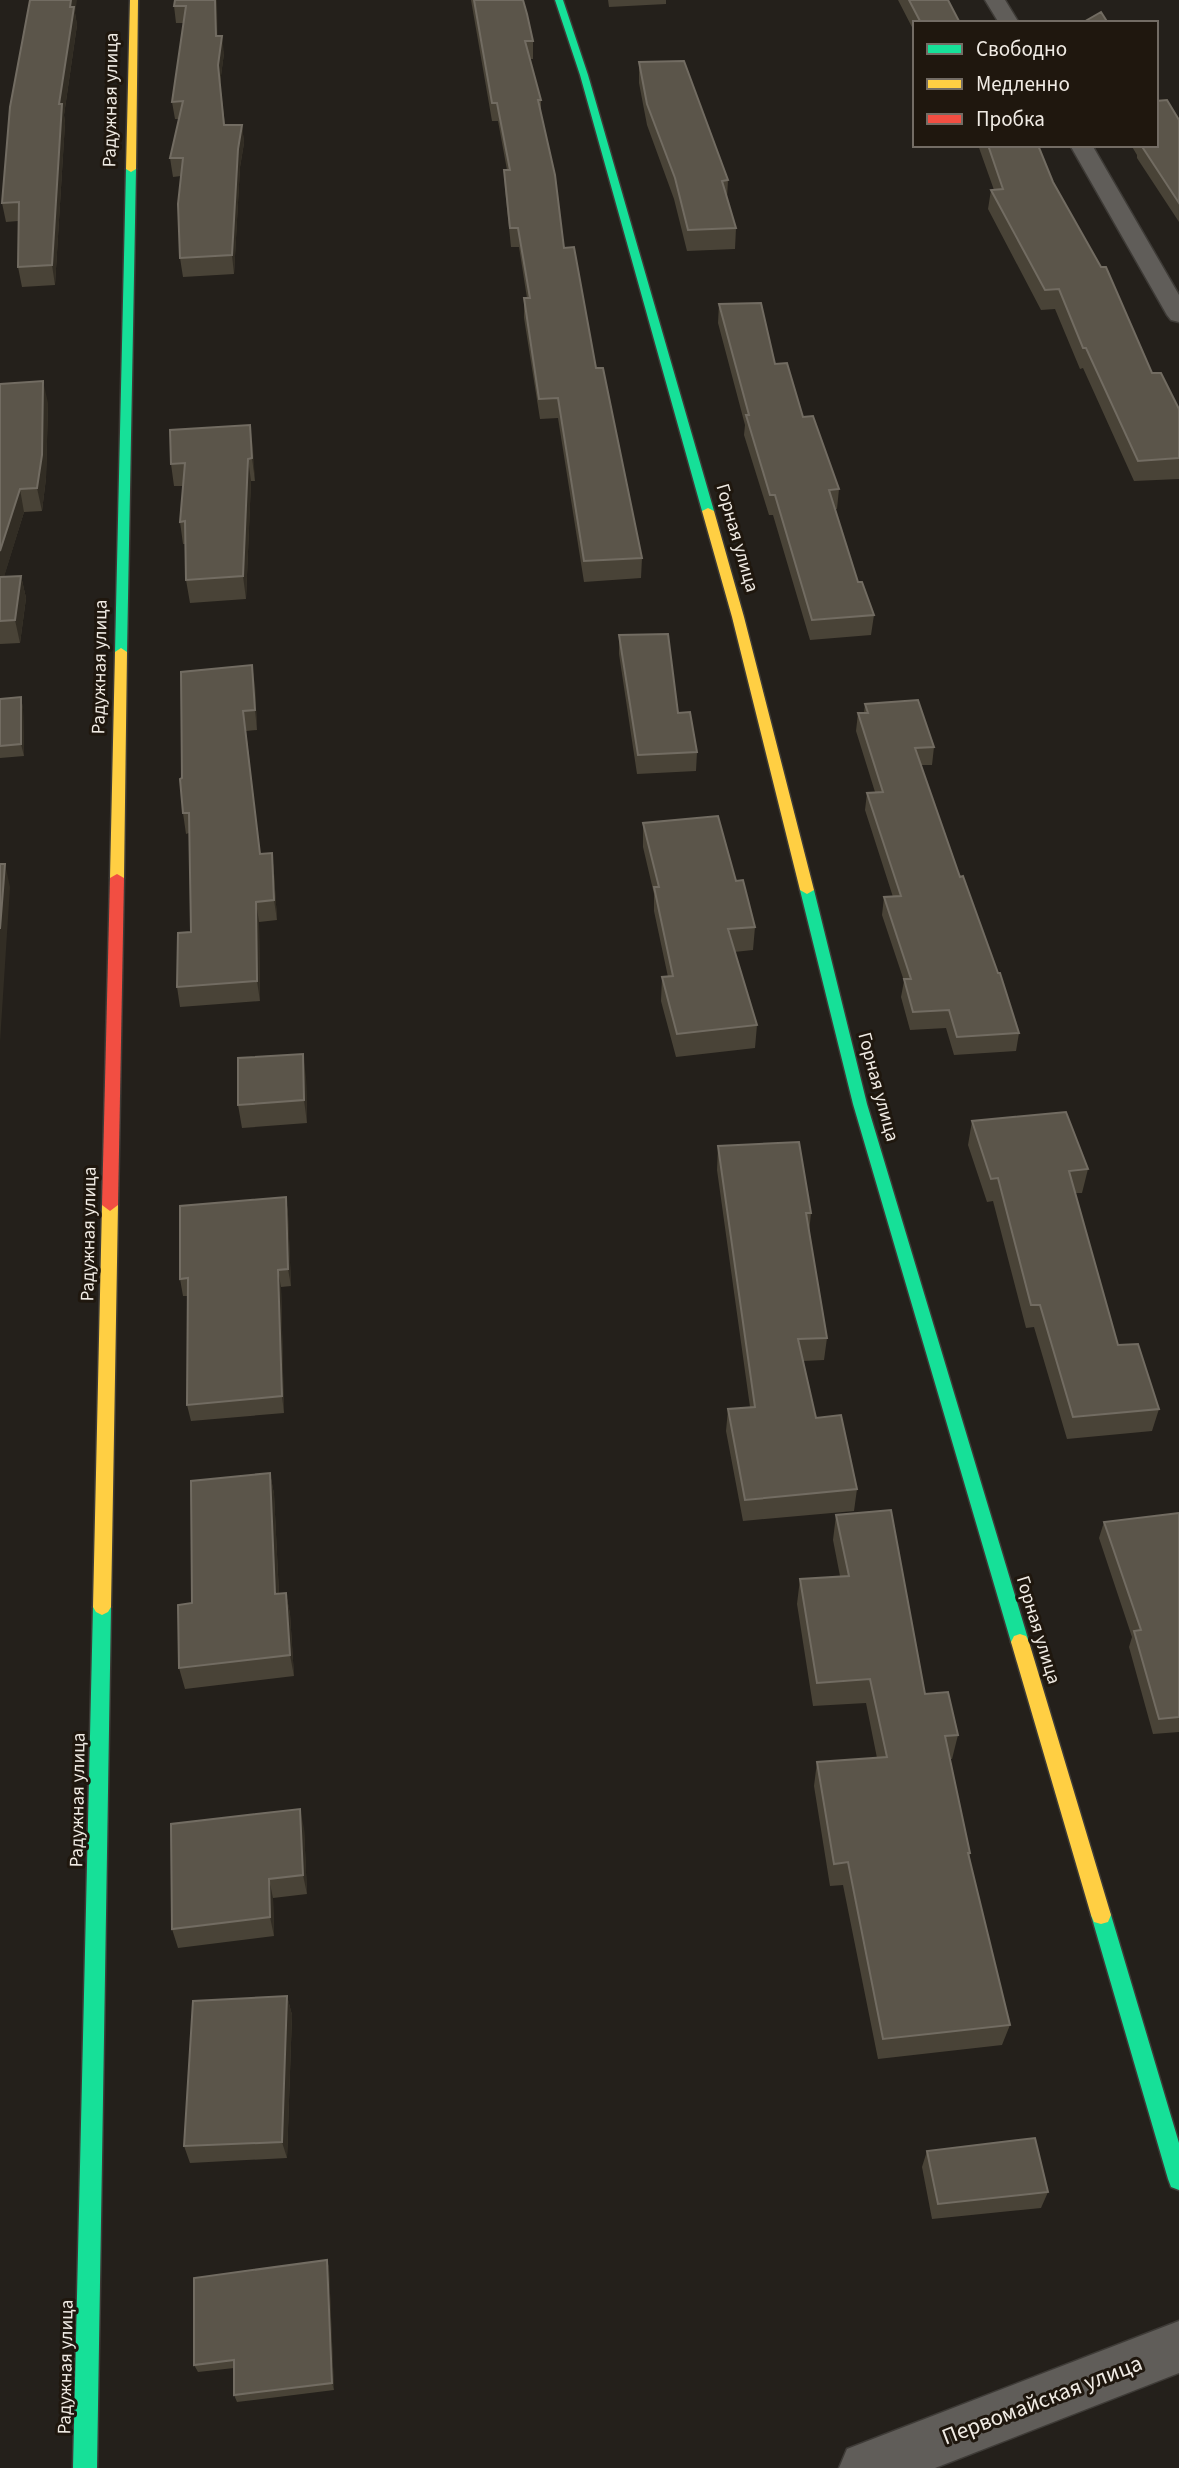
<svg xmlns="http://www.w3.org/2000/svg" width="1179" height="2468" font-family="'Source Sans 3',sans-serif">
<rect width="100%" height="100%" fill="#24201b"/>
<g fill="none" stroke-linecap="round" stroke-linejoin="round">
<defs>
<path id="street" d="M 985,0 L 1005,0 L 1019,23 L 999,23 Z
M 1070,145 L 1092,145 L 1179,295 L 1179,322 L 1171,320 L 1167,315 Z
M 1179,2321 L 1179,2373 L 935,2468 L 839,2468 L 847,2449 Z"/>
<path id="fast" d="M 555,0 L 563,0 L 588,75 L 714,511 L 712,513 L 702,511 L 580,75 Z
M 131,166 L 136,169 L 127,652 L 121,656 L 115,652 L 126,169 Z
M 807,886 L 814,890 L 867,1104 L 1029,1642 L 1026,1648 L 1020,1650 L 1014,1648 L 1011,1642 L 853,1104 L 800,890 Z
M 102,1599 L 108,1602 L 111,1607 L 97,2468 L 73,2468 L 93,1607 L 96,1602 Z
M 1101,1906 L 1108,1908 L 1111,1915 L 1179,2143 L 1179,2190 L 1171,2187 L 1168,2179 L 1091,1915 L 1094,1908 Z"/>
<path id="slow" d="M 130,0 L 138,0 L 136,169 L 131,172 L 126,169 Z
M 708,508 L 714,511 L 744,617 L 814,890 L 807,894 L 800,890 L 732,617 L 702,511 Z
M 121,648 L 127,652 L 124,878 L 117,882 L 110,878 L 115,652 Z
M 110,1199 L 118,1205 L 111,1607 L 108,1612 L 102,1615 L 96,1612 L 93,1607 L 102,1205 Z
M 1020,1634 L 1026,1636 L 1029,1642 L 1111,1915 L 1108,1922 L 1101,1924 L 1094,1922 L 1091,1915 L 1011,1642 L 1014,1636 Z"/>
<path id="jam" d="M 117,874 L 124,878 L 118,1205 L 110,1211 L 102,1205 L 110,878 Z"/>
</defs>
<use href="#street" stroke="#3e3b37" stroke-width="3"/>
<use href="#fast" stroke="#3e3b37" stroke-width="3"/>
<use href="#slow" stroke="#3e3b37" stroke-width="3"/>
<use href="#jam" stroke="#3e3b37" stroke-width="3"/>
<use href="#street" fill="#605d59" fill-rule="evenodd"/>
<use href="#fast" fill="#16e098" fill-rule="evenodd"/>
<use href="#slow" fill="#ffcf43" fill-rule="evenodd"/>
<use href="#jam" fill="#f24e42" fill-rule="evenodd"/>
</g>
<path fill="#494337" d="M 471,0 L 523,0 L 533,41 L 533,59 L 530,59 L 541,100 L 541,117 L 564,248 L 596,368 L 642,558 L 641,578 L 584,582 L 558,418 L 540,419 L 524,318 L 524,298 L 527,298 L 519,247 L 511,247 L 505,189 L 504,170 L 507,170 L 498,121 L 492,121 Z
M 608,0 L 666,0 L 666,4 L 609,7 Z
M 898,0 L 948,0 L 960,23 L 915,23 L 915,33 Z
M 216,5 L 217,36 L 224,53 L 220,83 L 225,125 L 242,125 L 244,143 L 240,167 L 234,274 L 183,277 L 180,258 L 181,176 L 173,177 L 170,158 L 179,119 L 175,119 L 172,102 L 184,23 L 176,23 L 174,6 Z
M 75,13 L 77,25 L 64,115 L 65,123 L 55,285 L 22,287 L 18,267 L 18,221 L 6,222 L 2,203 Z
M 639,62 L 728,180 L 727,198 L 736,228 L 735,249 L 687,251 L 674,199 L 647,125 L 639,83 Z
M 1179,120 L 1179,222 L 1137,158 L 1137,155 L 1131,145 L 1156,145 Z
M 978,145 L 1038,145 L 1053,182 L 1152,373 L 1179,409 L 1179,479 L 1134,481 L 1083,368 L 1080,369 L 1055,309 L 1041,310 L 988,209 L 991,190 L 994,190 Z
M 719,304 L 775,364 L 803,417 L 839,489 L 837,509 L 835,509 L 858,582 L 874,615 L 871,635 L 810,640 L 773,515 L 769,515 L 744,435 L 745,425 L 718,323 Z
M 0,384 L 48,403 L 46,478 L 42,511 L 24,512 L 4,576 L 21,576 L 26,598 L 20,643 L 0,644 Z
M 250,425 L 255,481 L 251,481 L 246,599 L 190,603 L 186,580 L 186,544 L 183,544 L 180,522 L 183,486 L 174,486 L 171,464 Z
M 619,635 L 678,713 L 697,752 L 696,771 L 637,774 L 619,654 Z
M 255,685 L 257,730 L 246,731 L 260,854 L 272,853 L 274,873 L 277,920 L 259,922 L 260,1001 L 180,1007 L 177,987 L 191,932 L 189,833 L 186,834 L 183,813 L 182,778 Z
M 21,697 L 23,709 L 24,756 L 0,758 L 0,699 Z
M 865,704 L 934,747 L 932,765 L 921,765 L 960,877 L 1019,1033 L 1016,1051 L 954,1055 L 946,1028 L 910,1030 L 901,997 L 904,981 L 882,915 L 884,897 L 893,897 L 865,810 L 867,793 L 875,792 L 856,731 L 858,713 L 864,713 Z
M 643,823 L 736,881 L 755,927 L 753,950 L 734,952 L 757,1025 L 755,1048 L 676,1057 L 661,1001 L 662,977 L 668,977 L 654,911 L 654,894 L 643,847 Z
M 306,1077 L 307,1123 L 242,1128 L 238,1105 Z
M 972,1121 L 1088,1169 L 1082,1193 L 1075,1193 L 1118,1345 L 1159,1409 L 1152,1431 L 1067,1439 L 1034,1327 L 1026,1328 L 993,1201 L 987,1202 L 968,1145 Z
M 718,1146 L 811,1213 L 809,1233 L 827,1338 L 824,1360 L 803,1361 L 816,1418 L 857,1489 L 854,1511 L 743,1521 L 726,1431 L 728,1409 L 750,1407 L 717,1170 Z
M 286,1197 L 288,1214 L 291,1286 L 281,1287 L 284,1413 L 191,1421 L 187,1405 L 188,1296 L 183,1296 L 180,1279 Z
M 270,1473 L 274,1494 L 279,1594 L 286,1593 L 290,1614 L 294,1676 L 185,1689 L 179,1668 L 192,1603 Z
M 1179,1513 L 1179,1732 L 1153,1734 L 1129,1647 L 1132,1637 L 1099,1538 L 1104,1522 Z
M 836,1515 L 925,1694 L 958,1735 L 952,1759 L 950,1759 L 970,1853 L 969,1858 L 1010,2025 L 1002,2045 L 878,2059 L 843,1885 L 830,1886 L 814,1786 L 817,1762 L 877,1758 L 866,1703 L 813,1706 L 797,1604 L 800,1579 L 840,1576 L 833,1540 Z
M 304,1828 L 307,1894 L 273,1898 L 274,1936 L 178,1948 L 172,1929 Z
M 287,1996 L 292,2015 L 287,2158 L 190,2163 L 184,2146 Z
M 927,2151 L 1048,2192 L 1041,2208 L 932,2219 L 922,2167 Z
M 327,2260 L 329,2268 L 334,2390 L 237,2402 L 234,2395 L 234,2368 L 198,2372 L 194,2365 Z"/>
<path fill="#322d24" d="M 71,0 L 77,0 L 75,13 L 77,25 L 64,115 L 65,123 L 55,285 L 52,265 L 59,104 Z
M 215,0 L 217,0 L 218,53 L 216,36 Z
M 222,36 L 224,53 L 220,83 L 218,65 Z
M 242,125 L 244,143 L 240,167 L 234,274 L 232,255 L 238,149 Z
M 43,381 L 48,403 L 46,478 L 42,511 L 37,488 Z
M 250,425 L 253,447 L 255,481 L 252,458 Z
M 248,459 L 251,481 L 246,599 L 243,576 Z
M 20,489 L 24,512 L 0,590 L 0,551 Z
M 21,576 L 26,598 L 20,643 L 15,620 Z
M 252,665 L 255,685 L 257,730 L 255,710 Z
M 21,697 L 23,709 L 24,756 L 21,744 Z
M 272,853 L 274,873 L 277,920 L 274,900 Z
M 5,864 L 10,887 L 0,1042 L 0,929 Z
M 256,902 L 259,922 L 260,1001 L 257,981 Z
M 303,1054 L 306,1077 L 307,1123 L 304,1100 Z
M 286,1197 L 288,1214 L 291,1286 L 288,1269 Z
M 278,1270 L 281,1287 L 284,1413 L 282,1396 Z
M 270,1473 L 274,1494 L 280,1615 L 275,1594 Z
M 286,1593 L 290,1614 L 294,1676 L 290,1655 Z
M 300,1809 L 304,1828 L 307,1894 L 303,1875 Z
M 269,1879 L 273,1898 L 274,1936 L 270,1917 Z
M 287,1996 L 292,2015 L 287,2158 L 282,2142 Z
M 327,2260 L 329,2268 L 334,2390 L 332,2383 Z"/>
<path fill="#5b554a" stroke="#726c62" stroke-width="2" d="M 30,0 L 71,0 L 70,7 L 74,7 L 59,104 L 62,104 L 52,265 L 18,267 L 19,202 L 2,203 L 10,107 Z
M 175,0 L 215,0 L 216,36 L 222,36 L 218,65 L 224,125 L 242,125 L 238,149 L 232,255 L 180,258 L 178,204 L 183,158 L 170,158 L 183,101 L 172,102 L 186,6 L 174,6 Z
M 474,0 L 523,0 L 527,14 L 533,41 L 525,41 L 541,100 L 538,100 L 555,175 L 564,248 L 574,247 L 596,368 L 603,368 L 642,558 L 584,561 L 558,398 L 539,399 L 524,298 L 530,298 L 518,228 L 510,228 L 504,170 L 510,170 L 497,103 L 492,103 Z
M 909,0 L 948,0 L 960,23 L 921,23 Z
M 1101,12 L 1108,23 L 1082,23 Z
M 684,61 L 728,180 L 722,181 L 736,228 L 688,230 L 675,178 L 647,104 L 639,62 Z
M 1167,100 L 1179,120 L 1179,203 L 1141,145 L 1156,145 L 1156,101 Z
M 988,145 L 1038,145 L 1053,182 L 1101,267 L 1106,267 L 1152,373 L 1161,373 L 1179,409 L 1179,458 L 1138,461 L 1086,348 L 1083,348 L 1059,289 L 1045,290 L 991,190 L 1003,189 Z
M 761,303 L 775,364 L 787,363 L 803,417 L 813,416 L 839,489 L 829,490 L 858,582 L 862,582 L 874,615 L 812,620 L 775,495 L 770,495 L 746,415 L 749,415 L 719,304 Z
M 43,381 L 42,455 L 37,488 L 20,489 L 0,551 L 0,384 Z
M 250,425 L 252,458 L 248,459 L 243,576 L 186,580 L 185,521 L 180,522 L 185,463 L 171,464 L 170,430 Z
M 21,576 L 15,620 L 0,621 L 0,577 Z
M 668,634 L 678,713 L 690,712 L 697,752 L 638,755 L 619,635 Z
M 252,665 L 255,710 L 243,711 L 260,854 L 272,853 L 274,900 L 256,902 L 257,981 L 177,987 L 178,933 L 191,932 L 189,813 L 183,813 L 180,779 L 182,778 L 181,672 Z
M 21,697 L 21,744 L 0,746 L 0,699 Z
M 918,700 L 934,747 L 915,748 L 960,877 L 963,876 L 998,973 L 1000,973 L 1019,1033 L 957,1037 L 949,1010 L 913,1012 L 904,979 L 911,979 L 884,897 L 901,896 L 867,793 L 883,792 L 858,713 L 868,713 L 865,704 Z
M 718,816 L 736,881 L 743,880 L 755,927 L 728,929 L 757,1025 L 677,1034 L 662,977 L 673,976 L 654,887 L 659,887 L 643,823 Z
M 0,864 L 5,864 L 0,929 Z
M 303,1054 L 304,1100 L 238,1105 L 238,1058 Z
M 1066,1112 L 1088,1169 L 1069,1171 L 1118,1345 L 1138,1344 L 1159,1409 L 1073,1417 L 1040,1305 L 1031,1305 L 998,1178 L 991,1179 L 972,1121 Z
M 799,1142 L 811,1213 L 806,1213 L 827,1338 L 798,1339 L 816,1418 L 841,1415 L 857,1489 L 745,1500 L 728,1409 L 755,1407 L 718,1146 Z
M 286,1197 L 288,1269 L 278,1270 L 282,1396 L 187,1405 L 188,1278 L 180,1279 L 180,1206 Z
M 270,1473 L 275,1594 L 286,1593 L 290,1655 L 179,1668 L 178,1605 L 192,1603 L 191,1481 Z
M 891,1510 L 925,1694 L 948,1692 L 958,1735 L 945,1736 L 970,1853 L 968,1853 L 1010,2025 L 883,2039 L 848,1862 L 834,1864 L 817,1762 L 887,1757 L 870,1679 L 817,1683 L 800,1579 L 849,1576 L 836,1515 Z
M 1179,1513 L 1179,1717 L 1159,1719 L 1134,1631 L 1141,1630 L 1104,1522 Z
M 300,1809 L 303,1875 L 269,1879 L 270,1917 L 172,1929 L 171,1824 Z
M 287,1996 L 282,2142 L 184,2146 L 193,2001 Z
M 1035,2138 L 1048,2192 L 938,2204 L 927,2151 Z
M 327,2260 L 332,2383 L 234,2395 L 234,2360 L 194,2365 L 194,2278 Z"/>
<g text-anchor="middle" dominant-baseline="central" stroke-width="6" stroke-linejoin="round" paint-order="stroke">
<g font-size="19" fill="#f0ebe4" stroke="#1f170e">
<text transform="translate(111 100) rotate(-89)">Радужная улица</text>
<text transform="translate(737 538) rotate(74)">Горная улица</text>
<text transform="translate(100 667) rotate(-89)">Радужная улица</text>
<text transform="translate(878 1087) rotate(75)">Горная улица</text>
<text transform="translate(89 1234) rotate(-89)">Радужная улица</text>
<text transform="translate(1038 1630) rotate(73)">Горная улица</text>
<text transform="translate(78 1800) rotate(-89)">Радужная улица</text>
<text transform="translate(66 2367) rotate(-89)">Радужная улица</text>
</g>
<g font-size="23" fill="#f0ebe4" stroke="#1f170e">
<text transform="translate(1042 2400) rotate(-21)">Первомайская улица</text>
</g>
</g>
<rect x="913" y="21" width="245" height="126" fill="#1f170e" stroke="#736c64" stroke-width="2"/>
<rect x="927" y="44" width="35" height="10" fill="#16e098" stroke="#736c64" stroke-width="2"/>
<text x="976" y="56" font-size="21" fill="#f0ebe4">Свободно</text>
<rect x="927" y="79" width="35" height="10" fill="#ffcf43" stroke="#736c64" stroke-width="2"/>
<text x="976" y="91" font-size="21" fill="#f0ebe4">Медленно</text>
<rect x="927" y="114" width="35" height="10" fill="#f24e42" stroke="#736c64" stroke-width="2"/>
<text x="976" y="126" font-size="21" fill="#f0ebe4">Пробка</text>
</svg>
